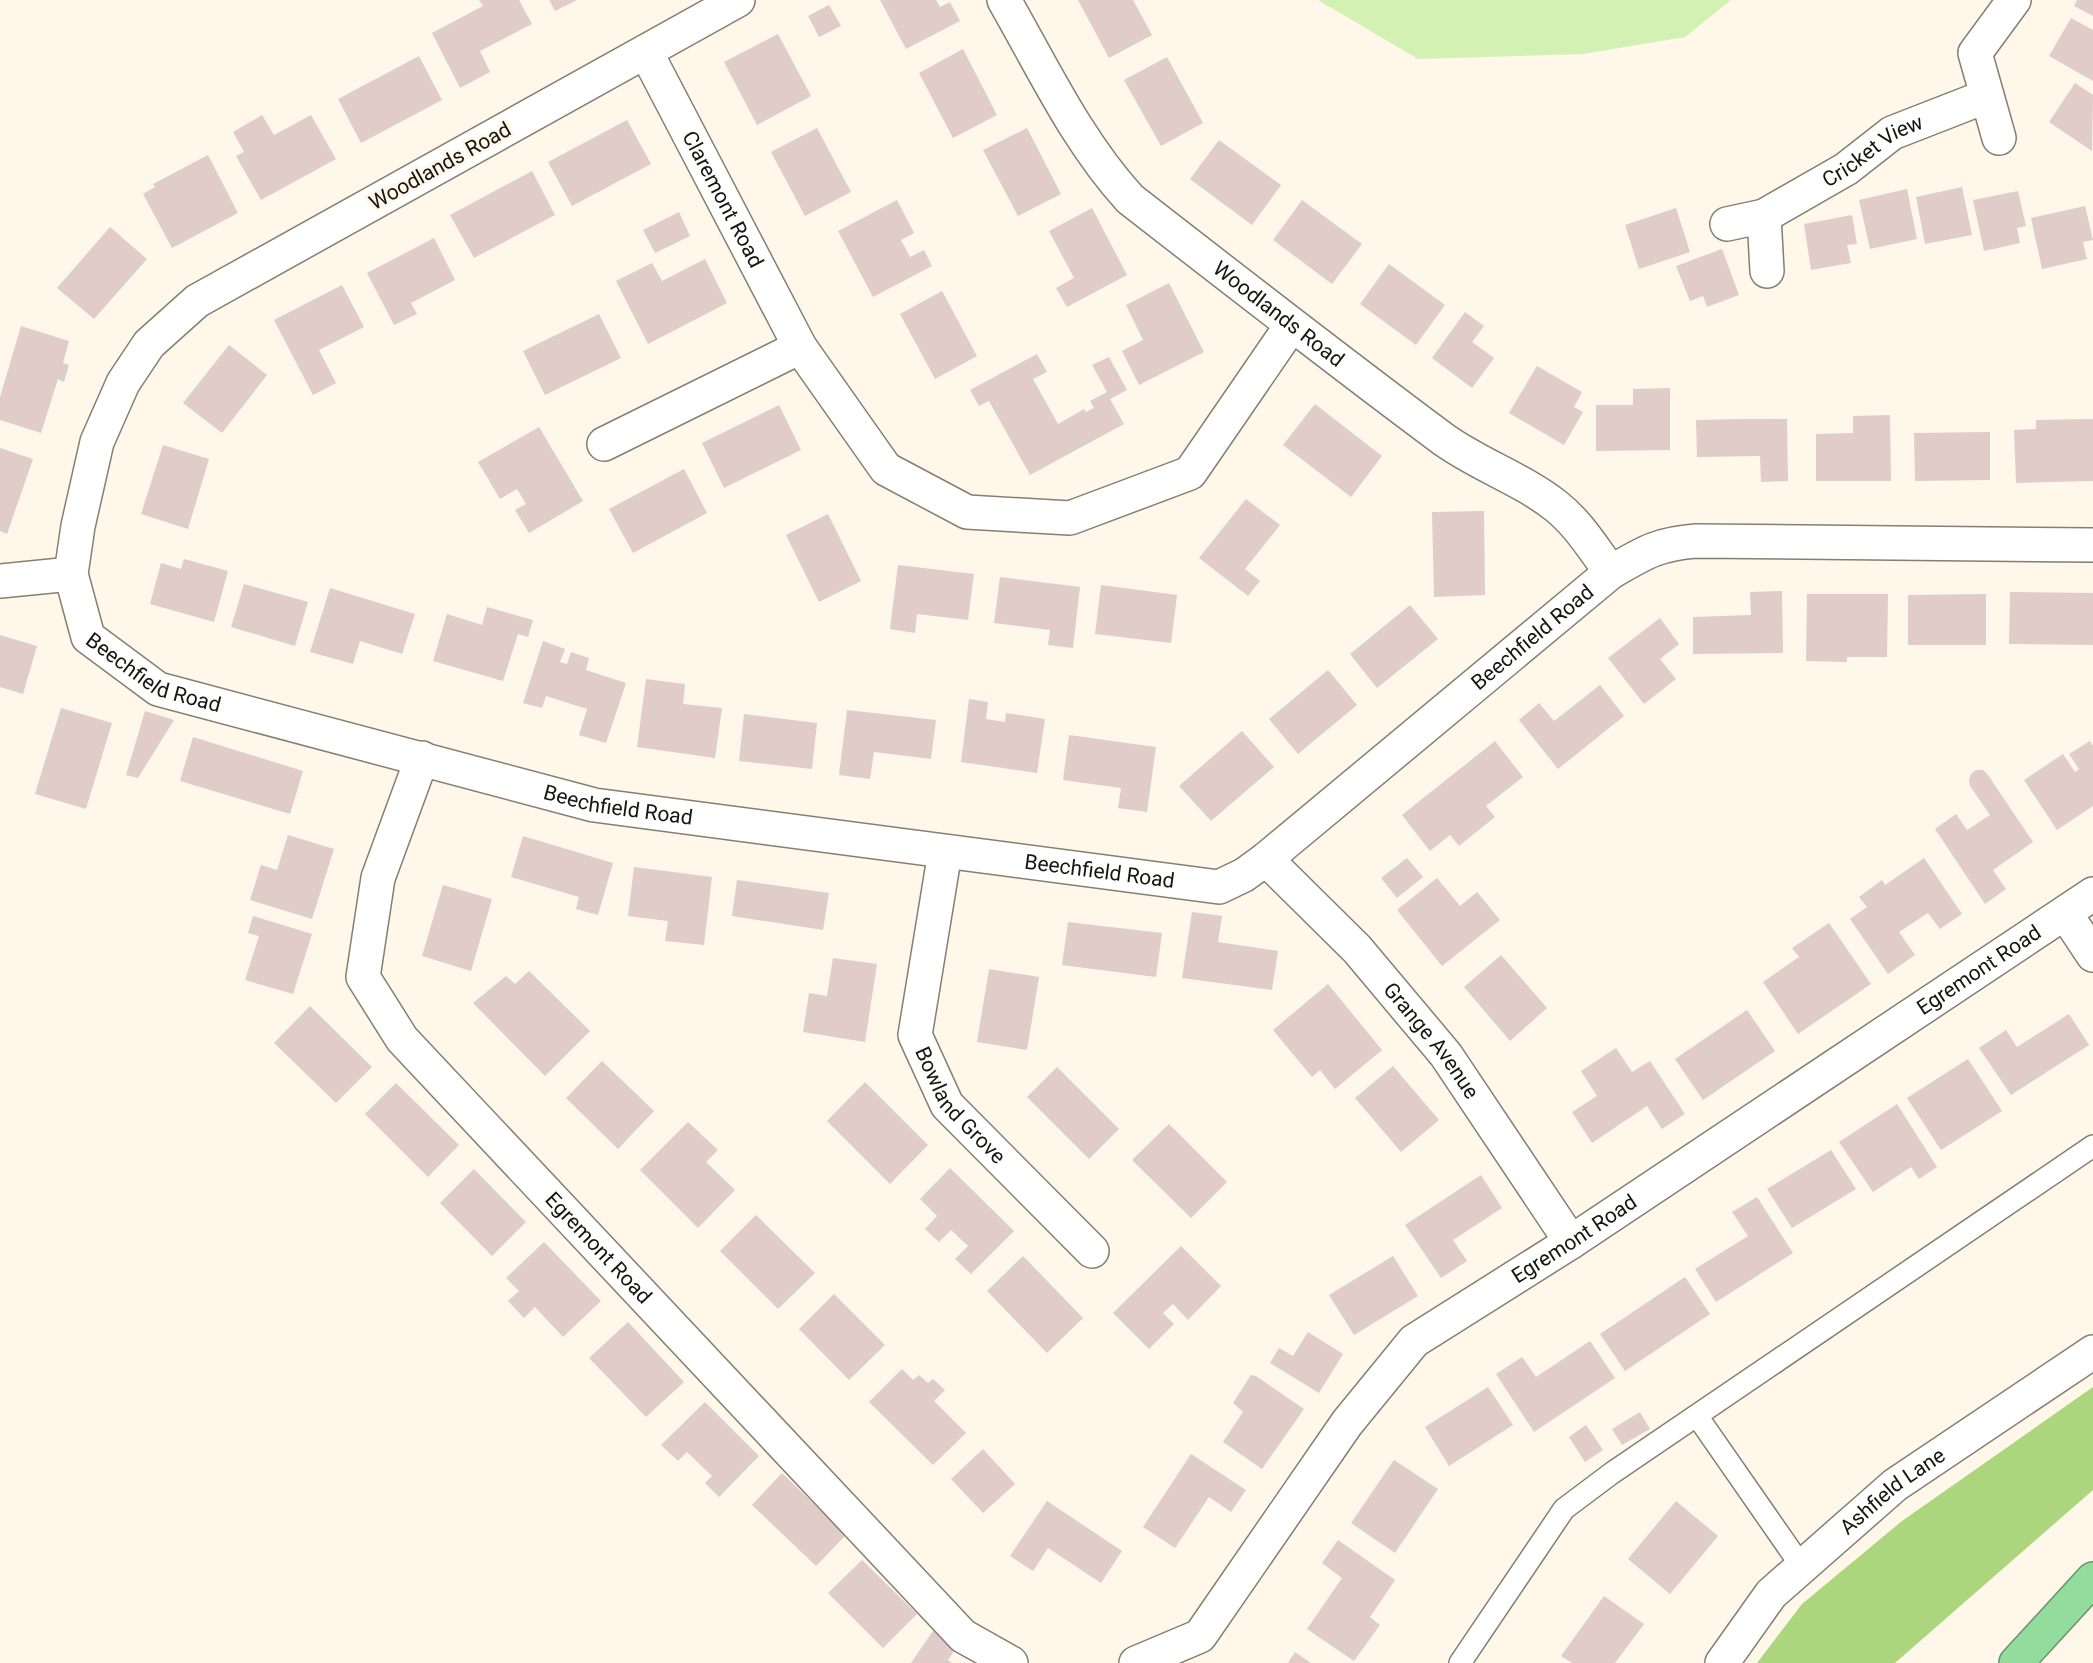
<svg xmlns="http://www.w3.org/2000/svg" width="2093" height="1663" font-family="Roboto,sans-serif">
<rect width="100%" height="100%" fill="#fef7ea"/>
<path fill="#d2f1b2" d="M 1318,0 L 1731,0 L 1685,37 L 1583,54 L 1418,59 Z"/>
<path fill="#acd67d" d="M 2093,1387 L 2093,1490 L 1895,1663 L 1757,1663 L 1802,1604 L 1902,1521 Z"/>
<path fill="#e0ccc9" d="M 479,0 L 519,0 L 532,24 L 480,51 L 490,72 L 460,88 L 432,33 L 483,6 Z
M 549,0 L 577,0 L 555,11 Z
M 880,0 L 936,0 L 940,7 L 950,2 L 960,21 L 906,49 Z
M 1078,0 L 1133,0 L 1152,35 L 1109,58 Z
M 2077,0 L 2093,0 L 2093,16 L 2074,6 Z
M 829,5 L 841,26 L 819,37 L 808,16 Z
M 2071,18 L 2093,30 L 2093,81 L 2049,56 Z
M 778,34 L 811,96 L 757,125 L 724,62 Z
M 963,49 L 997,115 L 953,138 L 919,73 Z
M 419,56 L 442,100 L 361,143 L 338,99 Z
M 1167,57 L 1203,123 L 1161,146 L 1124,80 Z
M 2075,83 L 2093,95 L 2092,151 L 2049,122 Z
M 262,115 L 274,135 L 311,115 L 336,159 L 261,200 L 236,156 L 244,152 L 233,132 Z
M 627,120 L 651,164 L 572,206 L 548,162 Z
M 817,128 L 851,192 L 805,216 L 771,152 Z
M 1027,128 L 1061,194 L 1018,216 L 983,150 Z
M 1219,140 L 1281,185 L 1252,225 L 1190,179 Z
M 208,155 L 238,213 L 172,248 L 143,194 L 155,187 L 153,184 Z
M 532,171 L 555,215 L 474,258 L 450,215 Z
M 1962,187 L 1972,235 L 1925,244 L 1916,197 Z
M 1907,189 L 1917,239 L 1870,249 L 1859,200 Z
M 2018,191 L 2026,226 L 2017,228 L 2020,243 L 1984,251 L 1973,200 Z
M 897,200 L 914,233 L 901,240 L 910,257 L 924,250 L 932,266 L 873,297 L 838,231 Z
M 1302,200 L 1362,244 L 1332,284 L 1273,240 Z
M 2085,206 L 2093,240 L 2083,242 L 2087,259 L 2042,269 L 2031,218 Z
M 1092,208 L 1127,275 L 1067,307 L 1056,288 L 1074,278 L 1049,231 Z
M 1676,208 L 1690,252 L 1639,269 L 1625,225 Z
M 679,212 L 690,236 L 655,253 L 643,230 Z
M 1852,215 L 1857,244 L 1847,245 L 1851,263 L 1811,270 L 1804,224 Z
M 110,227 L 147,259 L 94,319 L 57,288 Z
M 434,238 L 455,280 L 411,303 L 417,314 L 394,325 L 367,273 Z
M 1722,249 L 1739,295 L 1707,307 L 1703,296 L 1690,301 L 1676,266 Z
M 705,259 L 727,303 L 648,344 L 616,281 L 652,263 L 662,281 Z
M 1389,264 L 1445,305 L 1416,345 L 1360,304 Z
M 1169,283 L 1204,352 L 1139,385 L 1122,351 L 1143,340 L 1126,305 Z
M 342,285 L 364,327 L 319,350 L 336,383 L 313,395 L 274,320 Z
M 942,291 L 977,356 L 935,379 L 900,314 Z
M 1465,312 L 1484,326 L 1472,342 L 1494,358 L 1472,388 L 1432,358 Z
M 599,314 L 621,358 L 545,395 L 523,351 Z
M 21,326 L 69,341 L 63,363 L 69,365 L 64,382 L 58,379 L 41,433 L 0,420 L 0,397 Z
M 229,345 L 267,375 L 222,433 L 183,403 Z
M 1037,354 L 1047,372 L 1033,379 L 1058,424 L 1084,409 L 1086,412 L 1094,408 L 1090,401 L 1107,392 L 1092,365 L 1109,357 L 1127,390 L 1110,399 L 1124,424 L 1030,475 L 989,401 L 979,406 L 970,390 Z
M 1537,366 L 1582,392 L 1574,407 L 1583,412 L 1564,445 L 1509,413 Z
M 1670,388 L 1670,450 L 1596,451 L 1596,405 L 1633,405 L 1633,389 Z
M 1315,404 L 1382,456 L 1351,497 L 1283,445 Z
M 779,405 L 801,450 L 724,488 L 702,443 Z
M 1890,415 L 1891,481 L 1816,481 L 1816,434 L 1853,433 L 1853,416 Z
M 1742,419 L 1787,419 L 1788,481 L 1761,482 L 1760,456 L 1697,457 L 1696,420 Z
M 2093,419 L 2093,481 L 2016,483 L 2014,430 L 2036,429 L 2036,420 Z
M 539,427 L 583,501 L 529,533 L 515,510 L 526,504 L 517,489 L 500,499 L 478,462 Z
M 1990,432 L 1990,480 L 1915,481 L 1914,433 Z
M 163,445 L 209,459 L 188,529 L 141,514 Z
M 0,448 L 33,459 L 7,534 L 0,531 Z
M 684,469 L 707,513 L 633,553 L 609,509 Z
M 1246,499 L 1280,525 L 1245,569 L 1260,581 L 1248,596 L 1199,558 Z
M 1484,511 L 1485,595 L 1434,597 L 1432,512 Z
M 828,514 L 861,581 L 819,602 L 786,535 Z
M 184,559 L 228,571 L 214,622 L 150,604 L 161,563 L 181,569 Z
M 898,565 L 974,574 L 968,620 L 917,614 L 915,633 L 890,629 Z
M 1000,577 L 1080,587 L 1073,648 L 1048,645 L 1050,630 L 994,623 Z
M 244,584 L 308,602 L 295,646 L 231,627 Z
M 1101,585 L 1177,595 L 1171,643 L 1095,634 Z
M 330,588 L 415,614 L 402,654 L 360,641 L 353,664 L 310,652 Z
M 1782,591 L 1783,653 L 1693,654 L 1693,617 L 1751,615 L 1750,592 Z
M 2010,592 L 2093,593 L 2093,645 L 2009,644 Z
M 1807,594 L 1888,594 L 1887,657 L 1847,657 L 1847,662 L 1806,661 Z
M 1986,594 L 1986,645 L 1908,645 L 1908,595 Z
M 1410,605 L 1438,639 L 1377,688 L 1350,654 Z
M 487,607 L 533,620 L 528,637 L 518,634 L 503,681 L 433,661 L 447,614 L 482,625 Z
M 1660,618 L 1679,644 L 1660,659 L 1676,679 L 1644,704 L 1608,658 Z
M 0,635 L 37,646 L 23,694 L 0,687 Z
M 543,641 L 565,649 L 560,662 L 567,664 L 571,652 L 589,658 L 586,670 L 626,683 L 606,743 L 579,735 L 587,709 L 546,696 L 542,708 L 523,703 Z
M 1328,670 L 1357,705 L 1298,754 L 1269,719 Z
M 646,679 L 685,684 L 683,704 L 722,708 L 715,758 L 637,747 Z
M 1600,685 L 1624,716 L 1558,769 L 1519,720 L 1539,703 L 1554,721 Z
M 969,699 L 988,702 L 986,719 L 1005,722 L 1006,713 L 1045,719 L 1037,773 L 961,762 Z
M 61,708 L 112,723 L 86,809 L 35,794 Z
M 847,710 L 936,720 L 931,759 L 874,752 L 870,779 L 839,775 Z
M 145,711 L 174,720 L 138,778 L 126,775 Z
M 744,714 L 817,723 L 812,769 L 739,761 Z
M 1242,731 L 1274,767 L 1211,821 L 1179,786 Z
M 1069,735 L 1156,747 L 1147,812 L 1118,808 L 1121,788 L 1063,780 Z
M 193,737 L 303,771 L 290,814 L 180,781 Z
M 1495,741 L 1523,777 L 1486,806 L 1495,817 L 1459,846 L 1450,835 L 1430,851 L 1402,815 Z
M 2090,741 L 2093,746 L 2093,806 L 2057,830 L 2024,780 L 2063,754 L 2075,772 L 2079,769 L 2069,754 Z
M 1976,770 L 1983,770 L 1988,775 L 2033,842 L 1993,870 L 2006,889 L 1985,904 L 1935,829 L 1956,814 L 1967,830 L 1990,815 L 1970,786 L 1969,780 L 1971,774 Z
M 288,835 L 334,849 L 312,919 L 250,900 L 261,865 L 277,870 Z
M 523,836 L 613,863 L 598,915 L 576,909 L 579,897 L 511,877 Z
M 1407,858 L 1423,877 L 1397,898 L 1381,878 Z
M 1924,858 L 1962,914 L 1940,929 L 1928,913 L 1899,932 L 1915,955 L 1888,974 L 1850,919 L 1867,907 L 1859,897 L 1882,880 L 1885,885 Z
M 634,867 L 712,877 L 704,945 L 665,941 L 668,921 L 628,916 Z
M 1437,878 L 1460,906 L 1477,892 L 1500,920 L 1442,966 L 1397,910 Z
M 737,880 L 829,893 L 823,930 L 732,916 Z
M 443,885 L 492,899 L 471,971 L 422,956 Z
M 1192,912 L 1222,916 L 1218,942 L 1278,951 L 1272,990 L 1182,978 Z
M 253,916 L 312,934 L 293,994 L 245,980 L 259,936 L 248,933 Z
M 1068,922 L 1162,933 L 1156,977 L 1062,965 Z
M 1829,923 L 1871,984 L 1798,1034 L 1763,982 L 1799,957 L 1792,948 Z
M 1501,955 L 1547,1008 L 1510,1041 L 1464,987 Z
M 833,958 L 877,964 L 865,1042 L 803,1032 L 809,993 L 827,996 Z
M 989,969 L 1039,977 L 1027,1050 L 977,1042 Z
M 529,971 L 590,1031 L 545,1076 L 473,1003 L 506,976 L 515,984 Z
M 1328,984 L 1382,1050 L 1335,1089 L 1320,1070 L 1312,1077 L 1273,1030 Z
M 310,1006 L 372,1067 L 336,1103 L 274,1043 Z
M 1747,1010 L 1775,1051 L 1703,1100 L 1675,1059 Z
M 2069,1014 L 2089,1045 L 2011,1095 L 1979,1048 L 2006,1030 L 2017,1047 Z
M 1616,1048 L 1632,1072 L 1650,1061 L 1685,1114 L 1662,1129 L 1647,1106 L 1592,1143 L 1572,1112 L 1597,1096 L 1581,1071 Z
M 1968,1059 L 2002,1111 L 1941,1150 L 1907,1098 Z
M 602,1061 L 654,1111 L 618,1149 L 566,1098 Z
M 1393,1066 L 1439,1120 L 1401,1152 L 1355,1098 Z
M 1057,1067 L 1119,1129 L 1089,1159 L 1027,1097 Z
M 865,1082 L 928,1145 L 890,1184 L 827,1121 Z
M 396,1083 L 459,1145 L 428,1177 L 365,1114 Z
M 1897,1104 L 1937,1167 L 1919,1179 L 1911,1167 L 1873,1192 L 1839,1142 Z
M 688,1122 L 718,1150 L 706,1162 L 735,1190 L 698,1228 L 640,1170 Z
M 1169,1124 L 1227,1182 L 1191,1218 L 1132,1160 Z
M 1831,1150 L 1856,1189 L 1792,1228 L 1767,1189 Z
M 950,1168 L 1014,1231 L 971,1274 L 955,1259 L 968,1246 L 951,1230 L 939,1242 L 925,1229 L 937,1216 L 920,1199 Z
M 474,1169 L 526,1222 L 492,1256 L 440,1203 Z
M 1481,1175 L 1502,1208 L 1453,1240 L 1467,1261 L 1441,1278 L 1405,1225 Z
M 1757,1197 L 1793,1253 L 1716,1302 L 1695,1269 L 1748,1236 L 1732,1212 Z
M 756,1215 L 815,1273 L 778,1309 L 720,1251 Z
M 544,1242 L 601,1301 L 563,1337 L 535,1307 L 524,1318 L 508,1301 L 519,1291 L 506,1278 Z
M 1181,1246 L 1221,1286 L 1188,1320 L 1173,1304 L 1163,1313 L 1174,1324 L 1149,1349 L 1113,1313 Z
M 1023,1256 L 1083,1318 L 1047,1353 L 987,1291 Z
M 1393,1256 L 1418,1296 L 1354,1335 L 1329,1295 Z
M 1685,1277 L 1710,1314 L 1625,1371 L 1600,1334 Z
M 834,1294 L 885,1345 L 849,1380 L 799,1329 Z
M 628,1322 L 684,1382 L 646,1417 L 589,1358 Z
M 1308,1332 L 1343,1354 L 1319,1393 L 1270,1363 L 1279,1348 L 1293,1356 Z
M 1590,1341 L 1615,1378 L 1534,1432 L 1496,1374 L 1522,1357 L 1536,1377 Z
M 902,1369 L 913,1380 L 919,1375 L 928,1383 L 933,1379 L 945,1390 L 934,1401 L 966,1433 L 933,1465 L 869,1402 Z
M 1251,1375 L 1256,1376 L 1304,1409 L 1262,1469 L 1223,1442 L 1243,1412 L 1233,1403 Z
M 1488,1387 L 1513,1425 L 1449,1466 L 1425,1427 Z
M 705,1402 L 759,1456 L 719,1497 L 705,1483 L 712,1476 L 687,1452 L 678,1461 L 661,1445 Z
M 1640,1412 L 1650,1429 L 1622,1445 L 1612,1429 Z
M 1586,1425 L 1603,1450 L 1585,1462 L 1569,1437 Z
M 983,1449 L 1015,1484 L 983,1513 L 951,1479 Z
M 1191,1454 L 1246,1490 L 1231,1512 L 1209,1497 L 1175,1548 L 1143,1527 Z
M 1394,1460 L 1438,1489 L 1395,1553 L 1351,1523 Z
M 782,1473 L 846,1535 L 816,1566 L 752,1505 Z
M 1047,1501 L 1122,1551 L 1101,1583 L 1048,1548 L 1033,1571 L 1010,1556 Z
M 1676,1501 L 1718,1536 L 1670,1594 L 1628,1559 Z
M 1338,1540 L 1395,1580 L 1370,1617 L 1380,1625 L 1354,1661 L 1307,1629 L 1342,1578 L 1322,1563 Z
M 862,1560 L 917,1614 L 883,1648 L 828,1593 Z
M 1604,1596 L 1644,1624 L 1615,1663 L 1572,1663 L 1561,1656 Z
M 937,1625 L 961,1641 L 948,1660 L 952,1663 L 911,1663 Z
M 1295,1652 L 1311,1663 L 1288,1663 Z"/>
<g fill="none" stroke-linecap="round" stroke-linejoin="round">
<defs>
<path id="lane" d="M 1697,1416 L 1802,1567
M 1460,1663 L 1564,1509 L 1612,1473 L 2093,1146"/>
<g id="street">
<path id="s1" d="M 738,0 L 197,301 L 149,344 L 123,383 L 97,442 L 78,526 L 71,574 L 88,637 L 158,689 L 594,805 L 1219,887 L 1244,875 L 1266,859 L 1611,572 C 1644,553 1657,544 1696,541 L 2093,545"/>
<path id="s2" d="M 1004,0 C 1043,68 1077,141 1130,199 C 1234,280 1338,361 1443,439 C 1479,465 1522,479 1556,506 C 1579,524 1594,550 1611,572"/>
<path id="s3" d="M 646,52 L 800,347 L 886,469 L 967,512 L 1070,518 L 1190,473 L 1291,326"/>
<path d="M 1999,138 L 1975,53 L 2014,0"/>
<path d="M 1764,216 L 1767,271"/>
<path id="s4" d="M 1727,224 L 1764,216 L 1846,169 L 1892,133 L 1987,96"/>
<path d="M 604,444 L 800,347"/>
<path d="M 0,581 L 71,574"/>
<path id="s5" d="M 422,758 L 378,878 L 363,977 L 402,1039 L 963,1636 L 1011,1663"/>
<path id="s6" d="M 945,852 L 915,1035 L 947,1105 L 1092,1251"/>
<path id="s7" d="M 1266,859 L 1357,949 L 1446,1055 L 1571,1242"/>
<path d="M 2065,913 L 2093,955"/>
<path id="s8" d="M 1136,1663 L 1200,1636 L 1347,1423 L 1414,1341 L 1571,1242 L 2093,894"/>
<path id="s9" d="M 1722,1663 L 1771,1594 L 1895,1485 L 2093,1352"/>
</g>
<path id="highway" d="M 2016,1663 L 2093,1579"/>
</defs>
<use href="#lane" stroke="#867f70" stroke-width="24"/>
<use href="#street" stroke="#867f70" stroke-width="36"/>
<use href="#highway" stroke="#68966b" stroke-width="36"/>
<use href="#lane" stroke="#fff" stroke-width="21"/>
<use href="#street" stroke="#fff" stroke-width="33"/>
<use href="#highway" stroke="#94dc9d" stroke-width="33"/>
</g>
<g text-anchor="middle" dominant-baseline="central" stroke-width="6" stroke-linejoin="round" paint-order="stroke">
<g font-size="21" fill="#17150f" stroke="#fef7ea">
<text stroke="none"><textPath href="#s4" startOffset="165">Cricket View</textPath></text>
<text transform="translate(440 166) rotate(-29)">Woodlands Road</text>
<text stroke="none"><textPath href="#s3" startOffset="166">Claremont Road</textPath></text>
<text stroke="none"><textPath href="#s2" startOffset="424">Woodlands Road</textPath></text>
<text stroke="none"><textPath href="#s1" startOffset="2565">Beechfield Road</textPath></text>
<text stroke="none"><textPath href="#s1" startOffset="1071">Beechfield Road</textPath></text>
<text stroke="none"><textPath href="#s1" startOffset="1557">Beechfield Road</textPath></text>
<text stroke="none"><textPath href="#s1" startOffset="2043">Beechfield Road</textPath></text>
<text stroke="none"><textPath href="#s8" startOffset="1110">Egremont Road</textPath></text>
<text stroke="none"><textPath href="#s7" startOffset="246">Grange Avenue</textPath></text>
<text stroke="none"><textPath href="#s6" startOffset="270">Bowland Grove</textPath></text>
<text stroke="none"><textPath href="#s8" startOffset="624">Egremont Road</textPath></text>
<text stroke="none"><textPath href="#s5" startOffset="588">Egremont Road</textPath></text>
<text stroke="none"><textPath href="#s9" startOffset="244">Ashfield Lane</textPath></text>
</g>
</g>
</svg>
